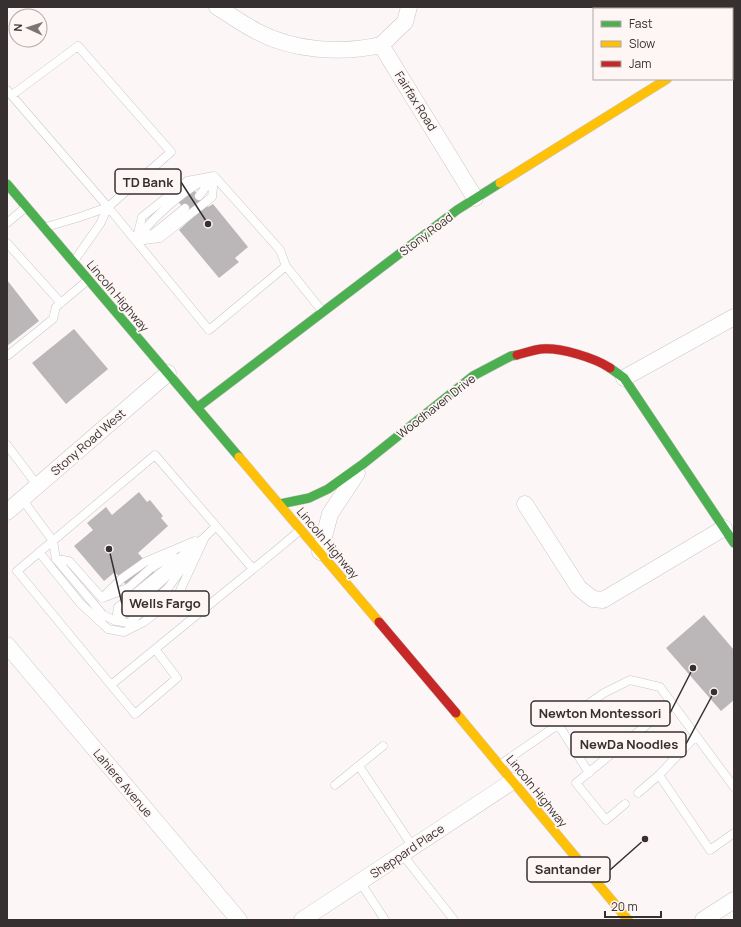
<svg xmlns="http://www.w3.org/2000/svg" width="741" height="927" font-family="Manrope,sans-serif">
<rect width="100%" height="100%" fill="#fcf7f6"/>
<path fill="#bbb7b8" d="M 185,179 L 208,207 L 213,204 L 248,247 L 235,258 L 239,262 L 219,278 L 179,230 L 192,218 L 170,192 Z
M 7,280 L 39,321 L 7,346 Z
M 74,329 L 108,369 L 66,404 L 32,363 Z
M 139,492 L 147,502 L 150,500 L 163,516 L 161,518 L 168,526 L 138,553 L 170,590 L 148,610 L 115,572 L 104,581 L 74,546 L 93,530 L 87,523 L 106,507 L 112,515 Z
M 704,615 L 734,650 L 734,700 L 721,711 L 666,648 Z"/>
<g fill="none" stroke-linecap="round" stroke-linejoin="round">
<defs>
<path id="lane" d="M 7,90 L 108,207 L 209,330 L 286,266 L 322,311
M 12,95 L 78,46 L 171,152 L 108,207
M 199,196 L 214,176 L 280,250 L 286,266
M 7,223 L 26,207
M 46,227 L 80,217 L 108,207 L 100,224 L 74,261
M 139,237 C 152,218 182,192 203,181
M 145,237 L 154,233 L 185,208
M 136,241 L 160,238 L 212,197 L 214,176
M 136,241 L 142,217 L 187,181 L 214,176
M 7,243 L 61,303
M 7,356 L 53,319 L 56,307 L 88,280
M 7,445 L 37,485
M 22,499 L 53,541 L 56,559 L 103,615 L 116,621 L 162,581 L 205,537
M 205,537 L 168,588 L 129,623 L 116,621 L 118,607 Z
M 39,552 L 80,603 L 108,629 L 124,632 L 144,622 L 178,595 L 205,537 L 216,526
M 56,559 L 69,561 L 102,598 L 121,579 L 145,562 L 195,541
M 105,597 L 128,588 L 151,568 L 173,555
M 155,649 L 177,678 L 135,714 L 111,685 L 285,543 L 300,530
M 111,685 L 17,571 L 155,455 L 253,569
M 558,724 L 589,773
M 501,764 L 604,693 L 630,680 L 660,687 L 734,787
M 359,766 L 413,847
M 659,775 L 710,850 L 734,833
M 335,785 L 383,746
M 638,793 L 659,775 L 696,736
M 625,804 L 606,820 L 576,783 L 672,704
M 402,854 L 454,920
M 360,882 L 385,920"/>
<path id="street" d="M 217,7 C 230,15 243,24 256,31 C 293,51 341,54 381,45
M 712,7 L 712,9
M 732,39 L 734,38
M 381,45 L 475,198
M 381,45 L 405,22 L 409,7
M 624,378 L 734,317
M 525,504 L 579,588 L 593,599 L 603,600 L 724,528
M 7,512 L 168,373
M 320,552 L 330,514 L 357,473
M 7,645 L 239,920
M 302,920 L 513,781
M 703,920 L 734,900"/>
<path id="fast" d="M 7,184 L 239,457
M 610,368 L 624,378 L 734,543
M 198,407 L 457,210 L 500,183
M 280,504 L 309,498 L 328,489 L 363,464 L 473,376 L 511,356 L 517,355"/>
<path id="slow" d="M 500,183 L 667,79
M 239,457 L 379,622
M 456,713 L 628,920"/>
<path id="jam" d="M 517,355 C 525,353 533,350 541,349 C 560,347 595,358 610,368
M 379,622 L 456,713"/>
</defs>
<use href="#lane" stroke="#cbc7c6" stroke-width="9"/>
<use href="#street" stroke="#cbc7c6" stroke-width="17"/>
<use href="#fast" stroke="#cbc7c6" stroke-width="10"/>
<use href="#slow" stroke="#cbc7c6" stroke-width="10"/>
<use href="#jam" stroke="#cbc7c6" stroke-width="10"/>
<use href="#lane" stroke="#fffefe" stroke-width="8"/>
<use href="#street" stroke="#fffefe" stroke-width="16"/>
<use href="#fast" stroke="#4caf50" stroke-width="9"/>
<use href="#slow" stroke="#ffc107" stroke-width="9"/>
<use href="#jam" stroke="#c62828" stroke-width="9"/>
</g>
<g text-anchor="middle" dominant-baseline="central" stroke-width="3.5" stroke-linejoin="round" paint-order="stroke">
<g font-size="12" fill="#363130" stroke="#fef6f4">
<text transform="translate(416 101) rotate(58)">Fairfax Road</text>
<text transform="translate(426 234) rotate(-37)">Stony Road</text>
<text transform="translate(118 296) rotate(50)">Lincoln Highway</text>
<text transform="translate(436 406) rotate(-38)">Woodhaven Drive</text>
<text transform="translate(88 442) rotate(-41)">Stony Road West</text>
<text transform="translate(328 543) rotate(50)">Lincoln Highway</text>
<text transform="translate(123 783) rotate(50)">Lahiere Avenue</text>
<text transform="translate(537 791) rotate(51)">Lincoln Highway</text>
<text transform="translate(407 851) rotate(-34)">Sheppard Place</text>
</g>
</g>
<path fill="none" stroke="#363130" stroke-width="1.5" d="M208 224L181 182M109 549L122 604M693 668L670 713M714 692L686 744M645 839L610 870"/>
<g fill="#363130" stroke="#fef6f4" stroke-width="1.5">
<circle cx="208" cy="224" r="4"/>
<circle cx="109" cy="549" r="4"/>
<circle cx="693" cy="668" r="4"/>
<circle cx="714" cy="692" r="4"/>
<circle cx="645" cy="839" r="4"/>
</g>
<g fill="#fef6f4" stroke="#363130" stroke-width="1.5">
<rect x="115" y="169" width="66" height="25" rx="4"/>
<rect x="122" y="591" width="87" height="25" rx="4"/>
<rect x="531" y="701" width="139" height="25" rx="4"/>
<rect x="571" y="732" width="115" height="25" rx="4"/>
<rect x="527" y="857" width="83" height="25" rx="4"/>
</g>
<g font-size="13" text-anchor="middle" font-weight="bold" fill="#363130">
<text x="148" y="187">TD Bank</text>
<text x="165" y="608">Wells Fargo</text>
<text x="600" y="718">Newton Montessori</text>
<text x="629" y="749">NewDa Noodles</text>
<text x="568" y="874">Santander</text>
</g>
<rect width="741" height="927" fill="none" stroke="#363130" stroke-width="16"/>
<rect x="593" y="8" width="140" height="72" fill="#fef6f4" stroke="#aea7a6"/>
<rect x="601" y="21" width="20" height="6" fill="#4caf50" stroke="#aea7a6"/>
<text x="629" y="28" font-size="12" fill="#363130">Fast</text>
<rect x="601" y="41" width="20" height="6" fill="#ffc107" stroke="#aea7a6"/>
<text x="629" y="48" font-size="12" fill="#363130">Slow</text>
<rect x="601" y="61" width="20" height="6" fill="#c62828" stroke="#aea7a6"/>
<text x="629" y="68" font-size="12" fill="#363130">Jam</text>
<g transform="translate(28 28) rotate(273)"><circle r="19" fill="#fef6f4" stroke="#aea7a6"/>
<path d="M0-3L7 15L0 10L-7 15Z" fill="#7b7675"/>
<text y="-6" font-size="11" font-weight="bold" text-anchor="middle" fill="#363130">N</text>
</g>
<path d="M605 911v6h56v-6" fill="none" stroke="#363130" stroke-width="2"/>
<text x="611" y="911" font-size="12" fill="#363130" stroke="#fef6f4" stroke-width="3" paint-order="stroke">20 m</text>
</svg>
